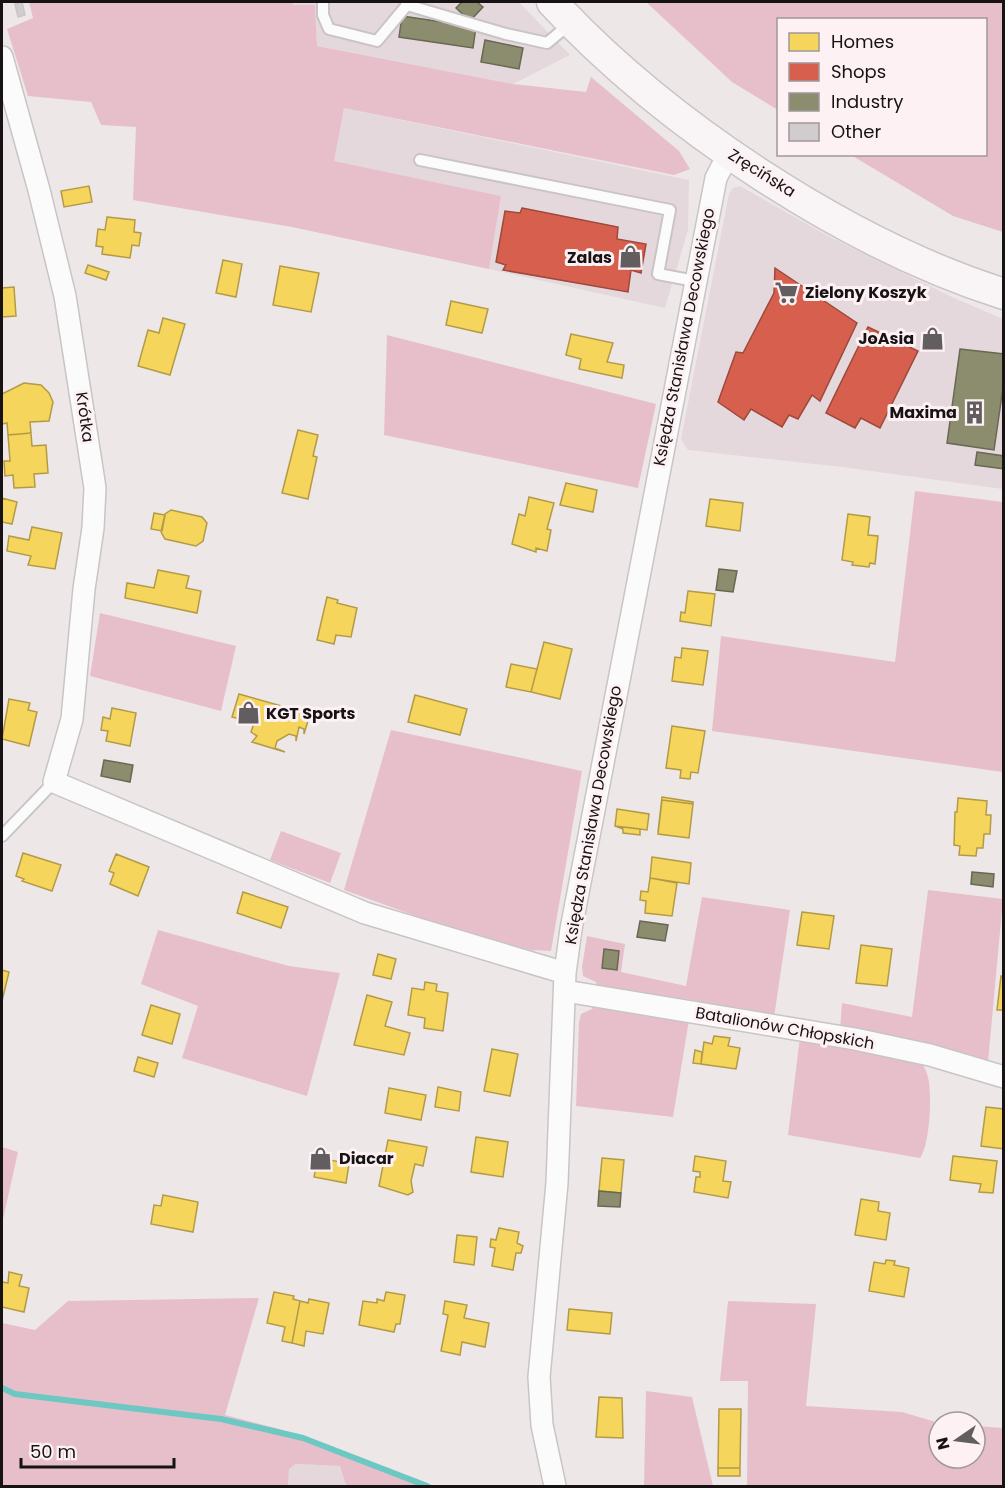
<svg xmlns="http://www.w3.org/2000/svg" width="1005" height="1488" font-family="Poppins,sans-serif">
<rect width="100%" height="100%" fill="#ede7e8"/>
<path fill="#e5d8dc" d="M 293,2 L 519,2 L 570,55 L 513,84 L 317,46 L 315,5 L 293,5 Z
M 344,108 L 689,180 L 688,230 L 665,308 L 489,269 L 501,196 L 333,161 Z
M 740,186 L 830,237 L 954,298 L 1003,319 L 1003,489 L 842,467 L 688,450 L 681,439 L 729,194 L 733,188 Z
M 296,1464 L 341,1466 L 346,1485 L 361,1486 L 288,1486 L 289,1469 Z"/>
<path fill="#e7bfcb" d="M 29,2 L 293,2 L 293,5 L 315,5 L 317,46 L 513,84 L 586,92 L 591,77 L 679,151 L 690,169 L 674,175 L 344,108 L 334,161 L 501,196 L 489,269 L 292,227 L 133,200 L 136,127 L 101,125 L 91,102 L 28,96 L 7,29 L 33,18 Z
M 646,2 L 1003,2 L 1003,232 L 953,216 L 851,155 L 986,154 L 986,20 L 778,20 L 778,110 L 732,82 Z
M 387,335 L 656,404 L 638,488 L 384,435 Z
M 915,491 L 1003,502 L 1003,772 L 712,731 L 721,636 L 895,662 Z
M 100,613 L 236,646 L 221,711 L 90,676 Z
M 391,730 L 582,771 L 551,951 L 531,950 L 507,944 L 502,947 L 344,890 Z
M 281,831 L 341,853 L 330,883 L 270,860 Z
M 928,890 L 1003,899 L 988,1062 L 840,1030 L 842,1003 L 912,1017 Z
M 702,897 L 790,910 L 774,1017 L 596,987 L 596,982 L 583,976 L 582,967 L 587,936 L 625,944 L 621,972 L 686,986 Z
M 158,930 L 289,966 L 340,973 L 307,1096 L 182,1058 L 198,1006 L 141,984 Z
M 593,1005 L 689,1020 L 673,1117 L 576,1106 L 579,1022 L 581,1014 L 592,1009 Z
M 800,1037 L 921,1061 C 923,1065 926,1070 927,1074 C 933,1089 930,1146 920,1158 L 788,1135 Z
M 2,1147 L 18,1152 L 2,1224 Z
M 259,1298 L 225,1415 L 279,1429 L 435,1486 L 346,1485 L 340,1466 L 296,1464 L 289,1469 L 288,1486 L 2,1486 L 2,1323 L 35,1330 L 68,1301 Z
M 728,1301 L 816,1304 L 806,1406 L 902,1412 L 939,1423 L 939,1458 L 975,1458 L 975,1426 L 1003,1428 L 1003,1486 L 747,1486 L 748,1381 L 720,1381 Z
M 646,1391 L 692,1397 L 713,1486 L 644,1486 Z"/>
<path fill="#f6d55c" stroke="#b39b46" stroke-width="1.5" d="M 89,186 L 92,202 L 64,207 L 61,191 Z
M 107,217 L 135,220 L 134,232 L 141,233 L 139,246 L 132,245 L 130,258 L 102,254 L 103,247 L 96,246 L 98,229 L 105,230 Z
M 223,260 L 242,264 L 236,297 L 216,293 Z
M 88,265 L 109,272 L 106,280 L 85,273 Z
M 280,266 L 319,273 L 311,312 L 273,305 Z
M 14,287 L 16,316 L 2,317 L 2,288 Z
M 451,301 L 488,309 L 482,333 L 446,325 Z
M 163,318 L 185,324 L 170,375 L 138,366 L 148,330 L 159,333 Z
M 571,334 L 613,343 L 607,362 L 624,365 L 622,378 L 579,369 L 581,359 L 566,355 Z
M 24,383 L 41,385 L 49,393 L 53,402 L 49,421 L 30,422 L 31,433 L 8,435 L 7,423 L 2,424 L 2,394 Z
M 298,430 L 318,435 L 313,456 L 317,457 L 308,499 L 282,493 Z
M 31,433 L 32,446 L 46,445 L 48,473 L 34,474 L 35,487 L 14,488 L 13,475 L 5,476 L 4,461 L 10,461 L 8,435 Z
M 566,483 L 597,490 L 593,512 L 560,505 Z
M 529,497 L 554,503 L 547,529 L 551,530 L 547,551 L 536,548 L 536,552 L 512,544 L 519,514 L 525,516 Z
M 2,498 L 17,502 L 12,524 L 2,522 Z
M 710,499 L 743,503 L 740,531 L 706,526 Z
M 171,510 L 202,517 L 207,523 L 203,541 L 196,546 L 165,539 L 161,532 L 165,514 Z
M 154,513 L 165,515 L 162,531 L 151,529 Z
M 848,514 L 870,517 L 868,535 L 878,536 L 875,564 L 870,563 L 869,567 L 852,565 L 853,562 L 842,560 Z
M 32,527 L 62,533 L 55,569 L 28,565 L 31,556 L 7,551 L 9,536 L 29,540 Z
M 158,570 L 189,576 L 186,588 L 201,591 L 197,613 L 125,598 L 127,583 L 154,588 Z
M 688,591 L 715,594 L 711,626 L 680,621 L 681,612 L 685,613 Z
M 327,597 L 338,600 L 337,603 L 357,608 L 351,637 L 336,635 L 334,644 L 317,640 Z
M 544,642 L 572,649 L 560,699 L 531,692 Z
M 682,648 L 708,651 L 703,685 L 672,681 L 675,657 L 681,658 Z
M 511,664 L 537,669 L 531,692 L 506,687 Z
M 239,694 L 310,714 L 304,734 L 304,729 L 299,727 L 296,741 L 296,736 L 289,734 L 277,741 L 275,748 L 285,752 L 252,742 L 257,736 L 251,732 L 254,723 L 232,717 Z
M 415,695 L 467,709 L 460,735 L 408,722 Z
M 9,699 L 30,703 L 28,710 L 37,712 L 29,746 L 2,739 Z
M 112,708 L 136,713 L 130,746 L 106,741 L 108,731 L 101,730 L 103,717 L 110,719 Z
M 672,726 L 705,731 L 698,773 L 691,772 L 690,779 L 680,778 L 681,770 L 666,768 Z
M 662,797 L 693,802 L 693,804 L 662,800 L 658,832 Z
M 958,798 L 987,801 L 986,815 L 991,815 L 990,834 L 984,834 L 983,848 L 977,848 L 976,856 L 959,855 L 960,846 L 954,845 L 955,812 L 957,812 Z
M 662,800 L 693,804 L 689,838 L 658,834 Z
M 617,809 L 649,814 L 647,830 L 615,826 Z
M 615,826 L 640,829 L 640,835 L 623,833 L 623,829 Z
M 23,853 L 61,865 L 52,891 L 22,881 L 24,879 L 16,876 Z
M 116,854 L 149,867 L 138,896 L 110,884 L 114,873 L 109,871 Z
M 652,857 L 691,863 L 689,884 L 650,878 Z
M 650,878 L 677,883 L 672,916 L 645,913 L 646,901 L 640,900 L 641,891 L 648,892 Z
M 243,892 L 288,907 L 281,928 L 237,913 Z
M 802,912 L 834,916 L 829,949 L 797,945 Z
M 861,945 L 892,949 L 887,986 L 856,983 Z
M 378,954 L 396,959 L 391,979 L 373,975 Z
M 2,970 L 9,972 L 2,1001 Z
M 1001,976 L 1004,977 L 1004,1010 L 997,1010 Z
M 425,982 L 437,984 L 436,991 L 448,993 L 443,1031 L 424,1028 L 425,1018 L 408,1015 L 412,988 L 424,990 Z
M 367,995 L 392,1002 L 385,1026 L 410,1033 L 404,1055 L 354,1045 Z
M 151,1005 L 180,1014 L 172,1044 L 142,1035 Z
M 714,1036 L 730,1038 L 728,1046 L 740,1048 L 736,1069 L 701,1064 L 704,1042 L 712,1044 Z
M 492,1049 L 518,1054 L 510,1096 L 484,1091 Z
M 695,1050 L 702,1052 L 701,1064 L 693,1063 Z
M 138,1057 L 158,1063 L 154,1077 L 134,1071 Z
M 438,1087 L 461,1092 L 459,1111 L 435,1107 Z
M 389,1088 L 426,1095 L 421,1120 L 385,1113 Z
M 986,1107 L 1004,1109 L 1004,1149 L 981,1146 Z
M 476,1137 L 508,1142 L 503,1177 L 471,1172 Z
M 388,1140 L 427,1147 L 423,1166 L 415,1164 L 411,1181 L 413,1192 L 408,1195 L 379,1186 Z
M 319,1152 L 331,1155 L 330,1160 L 349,1164 L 346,1183 L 314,1177 Z
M 695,1156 L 726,1161 L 723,1181 L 731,1182 L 728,1198 L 694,1192 L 696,1177 L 700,1177 L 700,1172 L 693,1171 Z
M 953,1156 L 997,1161 L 993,1193 L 979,1192 L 981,1184 L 950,1180 Z
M 602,1158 L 624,1160 L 621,1193 L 599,1191 Z
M 163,1195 L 198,1202 L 193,1232 L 151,1224 L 154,1205 L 161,1206 Z
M 861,1199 L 879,1202 L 878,1211 L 890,1213 L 886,1240 L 855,1235 Z
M 499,1228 L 519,1232 L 517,1243 L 523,1246 L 521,1253 L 516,1253 L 513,1270 L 492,1266 L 495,1248 L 490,1247 L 491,1239 L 496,1240 Z
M 457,1235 L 477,1237 L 474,1265 L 454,1262 Z
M 886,1260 L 895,1261 L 894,1265 L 909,1268 L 904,1297 L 869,1291 L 874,1262 L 885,1264 Z
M 9,1272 L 22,1275 L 19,1286 L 29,1288 L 24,1312 L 2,1307 L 2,1282 L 8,1283 Z
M 274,1292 L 294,1296 L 293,1299 L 300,1301 L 292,1343 L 282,1341 L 285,1327 L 267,1323 Z
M 386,1292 L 405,1295 L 400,1324 L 396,1324 L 394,1332 L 359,1325 L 363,1301 L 377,1303 L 377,1299 L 384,1301 Z
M 309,1299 L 329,1303 L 323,1334 L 306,1331 L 304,1346 L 292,1343 L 300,1301 L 308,1303 Z
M 445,1301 L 467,1305 L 464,1318 L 489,1323 L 485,1347 L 462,1342 L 460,1355 L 441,1351 L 448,1315 L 443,1314 Z
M 569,1309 L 612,1313 L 610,1334 L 567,1330 Z
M 599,1397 L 622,1398 L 623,1438 L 596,1437 Z
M 719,1409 L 741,1409 L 740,1468 L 718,1468 Z
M 718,1468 L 740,1468 L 740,1476 L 718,1476 Z"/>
<path fill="#d6604d" stroke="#9d493c" stroke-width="1.5" d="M 522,208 L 618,227 L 617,239 L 646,244 L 641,273 L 631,270 L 628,292 L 503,270 L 506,265 L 496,262 L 505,211 L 520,213 Z
M 775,268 L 857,323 L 820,401 L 812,395 L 798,419 L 789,415 L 782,427 L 751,409 L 744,420 L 718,402 L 736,352 L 743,353 L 774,293 Z
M 868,327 L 918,351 L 880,428 L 861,418 L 855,428 L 826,413 Z"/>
<path fill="#8c8c6e" stroke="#696853" stroke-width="1.5" d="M 462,2 L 477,2 L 483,7 L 470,21 L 456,8 Z
M 402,16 L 476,27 L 473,48 L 399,37 Z
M 485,40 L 523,48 L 519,69 L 481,62 Z
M 960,349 L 1004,354 L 1004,381 L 994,450 L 947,443 Z
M 977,452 L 1004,456 L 1004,469 L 975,465 Z
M 719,569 L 737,571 L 733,592 L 716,590 Z
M 104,760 L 133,765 L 130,782 L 101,776 Z
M 972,872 L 994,874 L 993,887 L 971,884 Z
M 640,921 L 668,925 L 665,941 L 637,937 Z
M 604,949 L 619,951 L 617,970 L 602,968 Z
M 599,1191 L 621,1193 L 620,1207 L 598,1206 Z"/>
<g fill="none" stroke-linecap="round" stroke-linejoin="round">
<path stroke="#6dc7c2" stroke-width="6" d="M 2,1388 L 15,1394 L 221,1419 L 303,1438 L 427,1486"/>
</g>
<path fill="#d1cdce" stroke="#cac6c7" stroke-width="1.5" d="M 22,2 L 25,15 L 18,17 L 15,4 Z"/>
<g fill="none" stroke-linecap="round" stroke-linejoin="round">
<defs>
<path id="lane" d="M 323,2 L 323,15 L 329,29 L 377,41 L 407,5 L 406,2
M 407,5 L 506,34 L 547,43 L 571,23
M 420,160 L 670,210 L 658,274 L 695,281
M 2,836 L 54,782"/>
<path id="street" d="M 2,57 L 39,190 L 65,296 L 95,488 L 93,528 L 84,589 L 72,719 L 54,782 L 365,913 L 565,973
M 565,991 L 855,1039 L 930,1055 L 1004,1077
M 555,1486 L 542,1425 L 539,1377 L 557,1183 L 565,973 L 571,929 L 716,178 L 729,153"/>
<path id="secondary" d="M 552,2 C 664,123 846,244 1004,294"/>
</defs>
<use href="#lane" stroke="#c9c4c5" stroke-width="14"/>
<use href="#street" stroke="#c9c4c5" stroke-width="24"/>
<use href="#secondary" stroke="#c9c4c5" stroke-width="33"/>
<use href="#lane" stroke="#fcfbfc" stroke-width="10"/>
<use href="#street" stroke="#fcfbfc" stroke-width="21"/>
<use href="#secondary" stroke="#f9f5f6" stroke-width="30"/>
</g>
<defs>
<symbol id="shop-bare" viewBox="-9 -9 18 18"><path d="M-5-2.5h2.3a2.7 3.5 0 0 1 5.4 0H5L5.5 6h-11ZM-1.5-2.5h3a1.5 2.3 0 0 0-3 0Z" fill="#625d5e" stroke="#fdf1f4" stroke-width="2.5" paint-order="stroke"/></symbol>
<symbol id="supermarket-bare" viewBox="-9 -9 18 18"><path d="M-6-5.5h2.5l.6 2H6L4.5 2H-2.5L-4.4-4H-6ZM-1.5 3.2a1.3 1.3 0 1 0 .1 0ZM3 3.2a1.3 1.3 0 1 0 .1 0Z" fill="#625d5e" stroke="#fdf1f4" stroke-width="2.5" paint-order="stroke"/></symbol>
<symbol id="building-bare" viewBox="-9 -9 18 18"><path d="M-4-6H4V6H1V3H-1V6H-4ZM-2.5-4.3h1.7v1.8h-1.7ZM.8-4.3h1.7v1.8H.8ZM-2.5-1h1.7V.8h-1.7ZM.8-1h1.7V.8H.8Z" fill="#625d5e" stroke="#fdf1f4" stroke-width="2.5" paint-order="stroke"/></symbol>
</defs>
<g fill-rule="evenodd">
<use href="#shop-bare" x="614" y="240" width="33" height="33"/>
<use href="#supermarket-bare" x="770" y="276" width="33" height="33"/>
<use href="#shop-bare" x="916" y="322" width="33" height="33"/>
<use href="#building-bare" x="958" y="396" width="33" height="33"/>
<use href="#shop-bare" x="232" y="696" width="33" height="33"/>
<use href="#shop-bare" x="304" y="1142" width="33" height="33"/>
</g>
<g text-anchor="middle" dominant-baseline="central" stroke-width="6" stroke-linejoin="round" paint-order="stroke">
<g font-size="16" fill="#171314" stroke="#fdf1f4">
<text transform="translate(762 173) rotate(32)">Zręcińska</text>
<text transform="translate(684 337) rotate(-79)">Księdza Stanisława Decowskiego</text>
<text transform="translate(85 417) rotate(82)">Krótka</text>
<text transform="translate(593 815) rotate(-80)">Księdza Stanisława Decowskiego</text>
<text transform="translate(785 1028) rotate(10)">Batalionów Chłopskich</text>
</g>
<g font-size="16" font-weight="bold" fill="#171314" stroke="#fdf1f4" text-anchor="end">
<text x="612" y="257">Zalas</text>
<text x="805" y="292" text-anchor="start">Zielony Koszyk</text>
<text x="914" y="338">JoAsia</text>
<text x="957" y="412">Maxima</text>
<text x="266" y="713" text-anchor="start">KGT Sports</text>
<text x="339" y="1158" text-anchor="start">Diacar</text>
</g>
</g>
<rect width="1005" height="1488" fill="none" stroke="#171314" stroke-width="6"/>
<rect x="777" y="18" width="210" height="138" fill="#fdf1f4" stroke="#a1989a" stroke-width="1.5"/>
<rect x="789" y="33" width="30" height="18" fill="#f6d55c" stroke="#a1989a" stroke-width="1.5"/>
<text x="831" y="48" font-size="18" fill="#171314">Homes</text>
<rect x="789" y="63" width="30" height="18" fill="#d6604d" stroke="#a1989a" stroke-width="1.5"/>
<text x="831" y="78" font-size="18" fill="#171314">Shops</text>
<rect x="789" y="93" width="30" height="18" fill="#8c8c6e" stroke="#a1989a" stroke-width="1.5"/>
<text x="831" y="108" font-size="18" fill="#171314">Industry</text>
<rect x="789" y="123" width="30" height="18" fill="#d1cdce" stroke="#a1989a" stroke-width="1.5"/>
<text x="831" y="138" font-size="18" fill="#171314">Other</text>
<g transform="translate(957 1440) rotate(256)"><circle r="28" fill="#fdf1f4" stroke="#a1989a" stroke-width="1.5"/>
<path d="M0-4.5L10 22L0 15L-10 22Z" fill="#625d5e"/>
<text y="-9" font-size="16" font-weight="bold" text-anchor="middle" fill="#171314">N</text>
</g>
<path d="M21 1458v9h153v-9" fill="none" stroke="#171314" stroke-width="3"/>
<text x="30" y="1458" font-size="18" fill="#171314" stroke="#fdf1f4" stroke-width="4.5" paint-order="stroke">50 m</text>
</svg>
